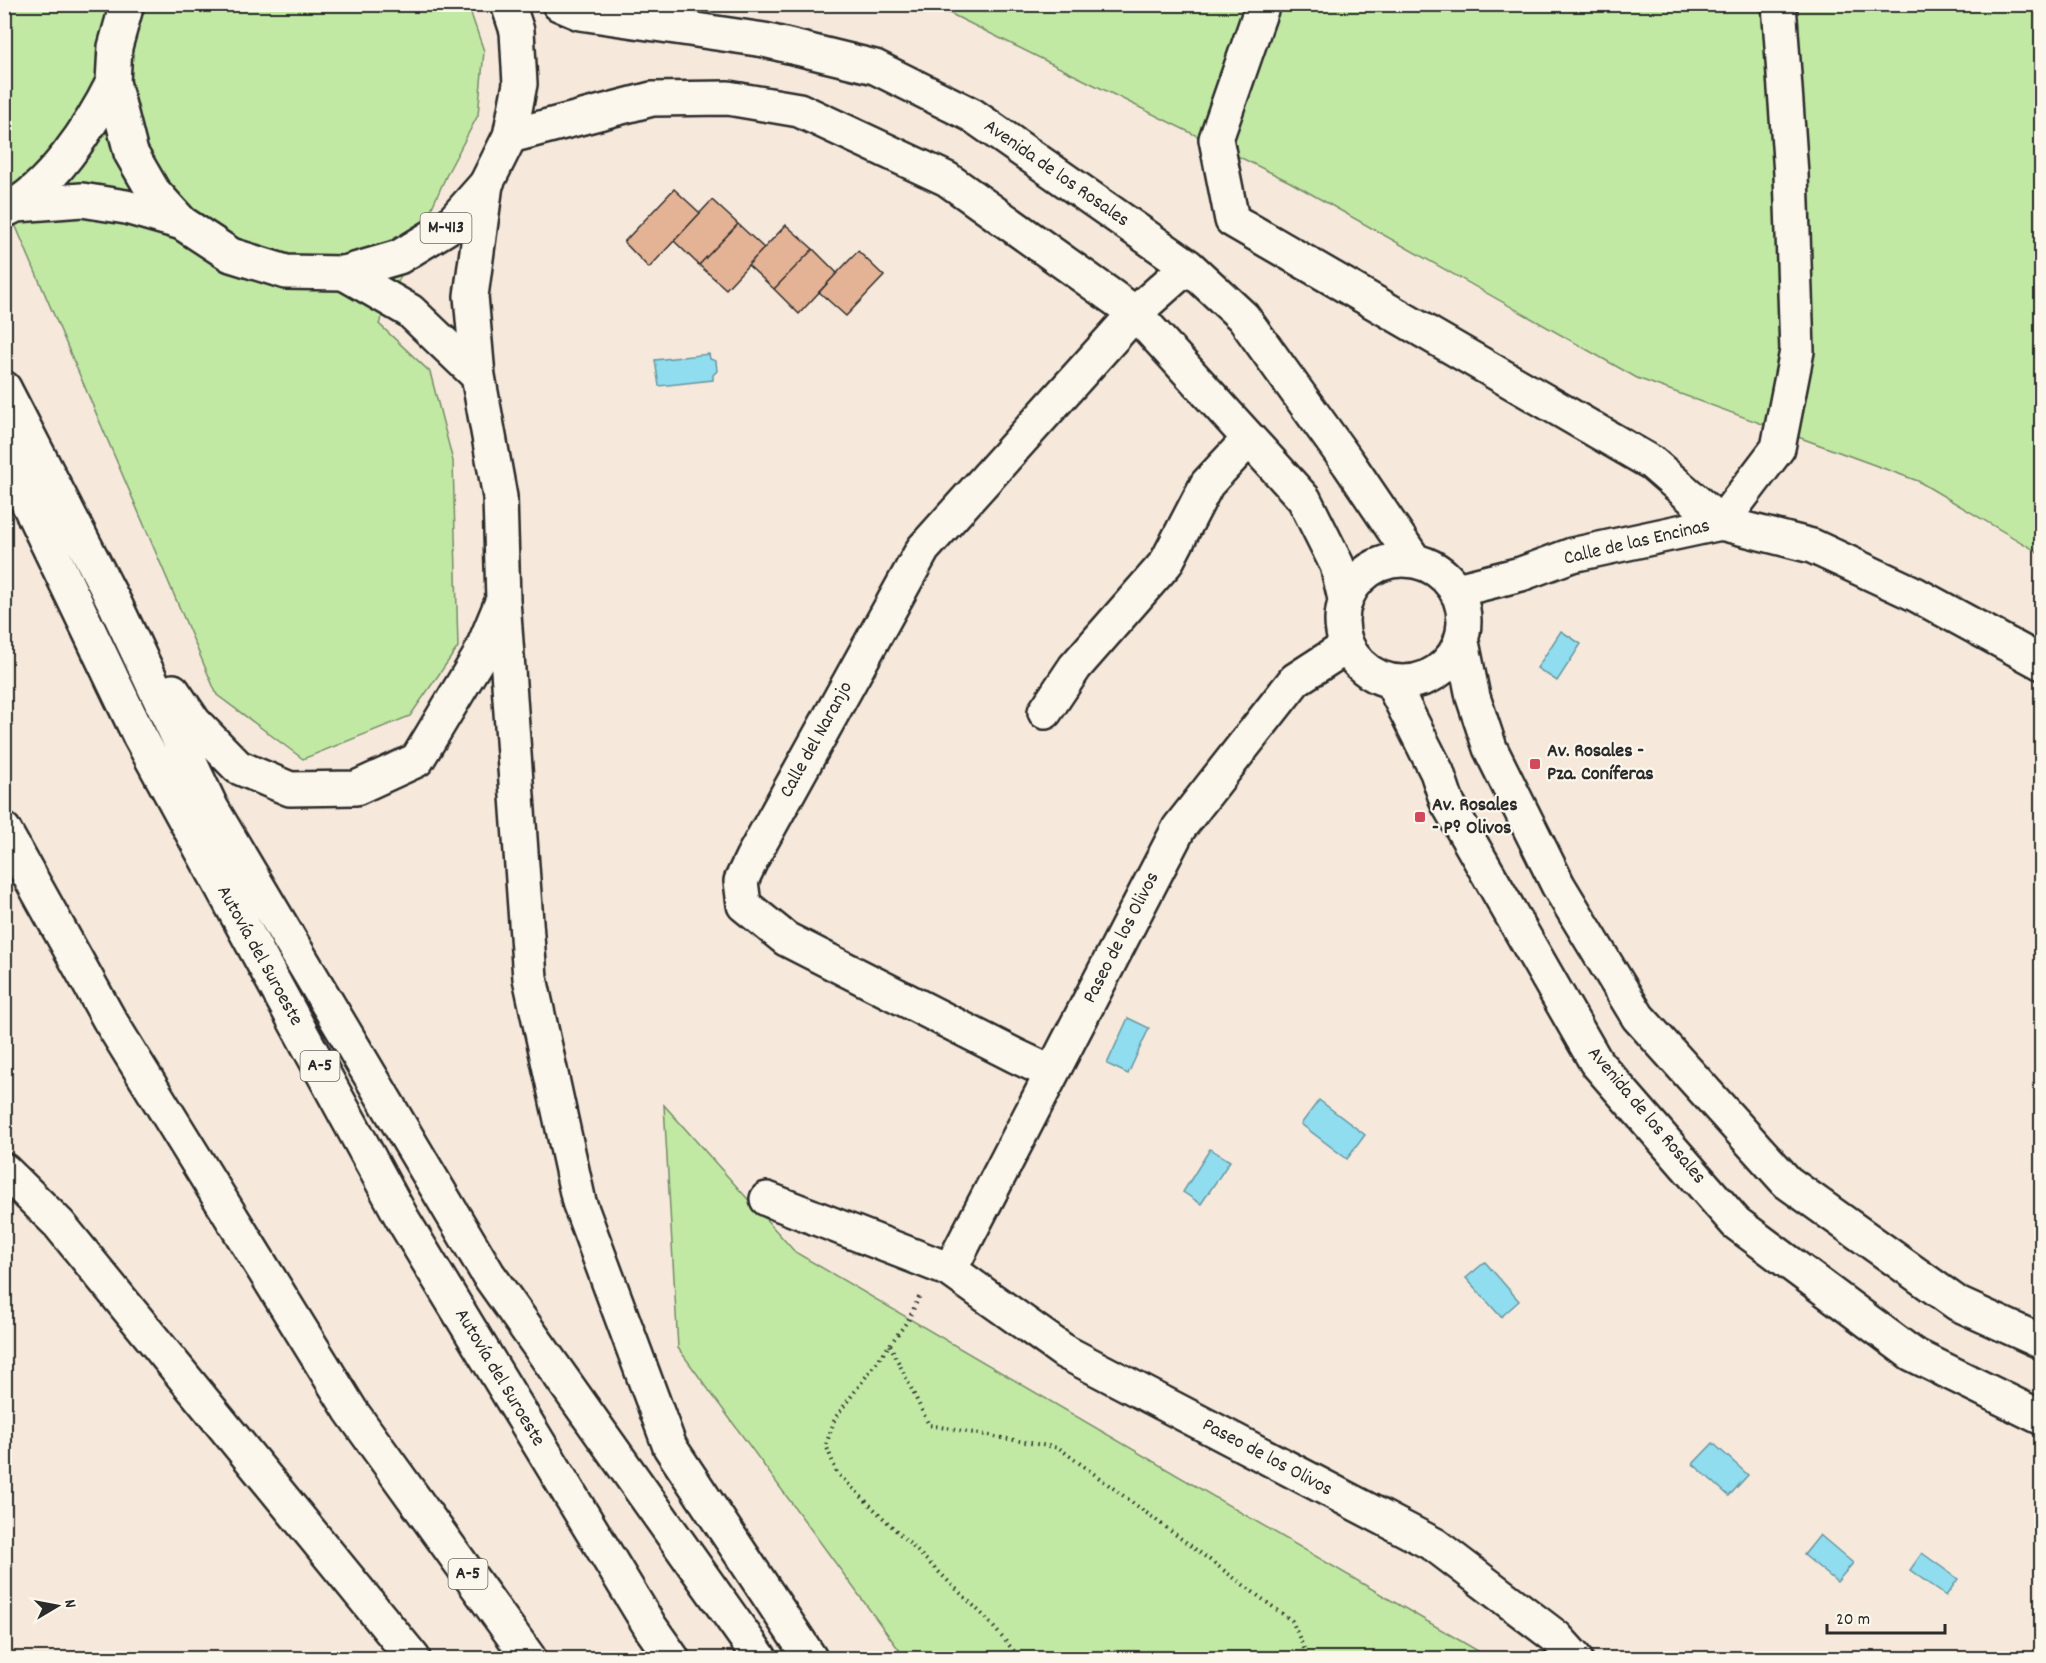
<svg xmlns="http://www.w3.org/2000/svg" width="2046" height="1663" font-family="Dekko,sans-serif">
<rect width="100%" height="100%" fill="#f6e9db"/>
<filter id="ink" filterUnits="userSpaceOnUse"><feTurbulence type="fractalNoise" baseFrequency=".0167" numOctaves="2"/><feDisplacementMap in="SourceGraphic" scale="12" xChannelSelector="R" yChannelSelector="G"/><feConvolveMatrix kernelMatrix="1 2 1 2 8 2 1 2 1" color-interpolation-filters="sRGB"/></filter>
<g filter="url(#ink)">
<path fill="#c1e9a4" stroke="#768a68" stroke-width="1.5" d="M 4,5 L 468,5 L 484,51 L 478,115 L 448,172 L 379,324 L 430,372 L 453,461 L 458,647 L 410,716 L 303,759 L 217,695 L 5,201 Z
M 933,5 L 2041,5 L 2041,554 L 1918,481 L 1637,378 L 1290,182 Z
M 664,1105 L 795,1252 L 1490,1658 L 905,1658 L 678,1348 Z"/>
<path fill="#90ddef" stroke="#6896a1" stroke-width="1.5" d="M 709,354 L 710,359 L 716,361 L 717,371 L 713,375 L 713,380 L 659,386 L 655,360 Z
M 1561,631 L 1581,644 L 1557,681 L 1537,668 Z
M 1128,1018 L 1149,1028 L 1128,1074 L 1107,1064 Z
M 1319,1100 L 1365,1135 L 1347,1159 L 1301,1124 Z
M 1210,1149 L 1230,1161 L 1201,1204 L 1183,1192 Z
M 1485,1262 L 1519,1301 L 1501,1317 L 1466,1278 Z
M 1713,1443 L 1748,1475 L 1729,1496 L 1693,1464 Z
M 1820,1535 L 1853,1563 L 1837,1582 L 1804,1555 Z
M 1922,1553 L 1958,1579 L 1946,1596 L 1910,1570 Z"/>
<path fill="#e4b395" stroke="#2b2b2b" stroke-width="1.5" d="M 674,189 L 700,213 L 649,268 L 624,242 Z
M 712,200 L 738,224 L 699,265 L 674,241 Z
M 738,224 L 764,248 L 726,289 L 699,265 Z
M 786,225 L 813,249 L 774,289 L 748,265 Z
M 813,249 L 837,273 L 799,314 L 774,289 Z
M 858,251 L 884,276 L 846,316 L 819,292 Z"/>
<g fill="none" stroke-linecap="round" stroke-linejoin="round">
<defs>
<path id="minor" d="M 559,4 L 580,13 L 764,40 L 875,67 L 972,115 L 1188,266 L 1243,317 L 1349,464 L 1414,560
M 1263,4 L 1216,139 L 1232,220 L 1652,463 L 1721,523 L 1778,448 L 1797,351 L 1791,174 L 1779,4
M 510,136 L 652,99 L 728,98 L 799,110 L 947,179 L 1135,313 L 1304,499 L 1337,565 L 1345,599
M1342 621a61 61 0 1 1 122 0a61 61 0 1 1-122 0Z
M 1457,590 L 1521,574 L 1572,555 L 1721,523 L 1812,546 L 1915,594 L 2042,663
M 1462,642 L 1473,697 L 1490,748 L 1558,885 L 1638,1017 L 1787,1182 L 1958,1304 L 2042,1342
M 1346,647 L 1295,680 L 1179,828 L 950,1270 L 1065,1352 L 1435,1545 L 1556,1637 L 1575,1658
M 1392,683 L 1437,772 L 1447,802 L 1596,1062 L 1736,1223 L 1912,1354 L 2042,1418
M 1045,712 L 1075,667 L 1166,563 L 1207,484 L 1249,439
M 1052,1073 L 1016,1056 L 786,939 L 744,905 L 741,881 L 752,858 L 923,549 L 1135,313 L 1188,266
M 767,1199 L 950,1270"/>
<path id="major" d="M 127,4 L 115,47 L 113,82 L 131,153 L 153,191 L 182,223 L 231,255 L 286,272 L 344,273 L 399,257 L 448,227 L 486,184 L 510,136 L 520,84 L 517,31 L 508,4
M 17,205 L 82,200 L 126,207 L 182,223
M 4,211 C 49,191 92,125 113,82"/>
<path id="highway" d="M 486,184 L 471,296 L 478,376 L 500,497 L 503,600 L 530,978 L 579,1202 L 670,1447 L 810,1658
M 344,273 L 410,311 L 478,376
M 4,388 L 115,604 L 212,809 L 488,1274 L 760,1658
M 4,453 L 139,735 L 402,1218 L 651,1628 L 672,1658
M 173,691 L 194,722 L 238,767 L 290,789 L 356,788 L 417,760 L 479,657 L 501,604
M 4,830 L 109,1019 L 351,1411 L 529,1658
M 4,1170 L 59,1224 L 413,1658"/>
</defs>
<use href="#minor" stroke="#2b2b2b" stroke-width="38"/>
<use href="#major" stroke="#2b2b2b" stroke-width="38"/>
<use href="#highway" stroke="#2b2b2b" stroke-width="38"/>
<path stroke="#2b2b2b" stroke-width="4" stroke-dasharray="1.5 4.5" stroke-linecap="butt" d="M 919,1297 L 909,1319 L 835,1418 L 826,1445 L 837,1473 L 984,1616 L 1020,1658
M 890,1345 L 929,1425 L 1059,1448 L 1292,1621 L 1308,1658"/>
<use href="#minor" stroke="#fbf7ec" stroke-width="33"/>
<use href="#major" stroke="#fbf7ec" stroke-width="33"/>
<use href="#highway" stroke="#fbf7ec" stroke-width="33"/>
</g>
</g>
<g fill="#d1495b" stroke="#fbf7ec" stroke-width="2">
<rect x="1529" y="758" width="12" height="12" rx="3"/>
<rect x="1414" y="811" width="12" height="12" rx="3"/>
</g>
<g text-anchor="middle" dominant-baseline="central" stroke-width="4.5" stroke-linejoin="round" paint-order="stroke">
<g fill="#fbf7ec" stroke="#696865" stroke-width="1.5">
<rect x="420.5" y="213" width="51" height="30" rx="4.5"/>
<rect x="300.5" y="1051" width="39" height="30" rx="4.5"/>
<rect x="448.5" y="1559" width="39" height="30" rx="4.5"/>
</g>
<g font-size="18" font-weight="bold" fill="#2b2b2b">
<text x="446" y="228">M-413</text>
<text x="320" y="1066">A-5</text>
<text x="468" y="1574">A-5</text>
</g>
<g font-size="20" fill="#2b2b2b" stroke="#fbf7ec">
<text transform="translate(1056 174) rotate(35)">Avenida de los Rosales</text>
<text transform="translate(1637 543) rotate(-13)">Calle de las Encinas</text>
<text transform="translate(817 740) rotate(-61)">Calle del Naranjo</text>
<text transform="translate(1122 938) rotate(-63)">Paseo de los Olivos</text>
<text transform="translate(259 956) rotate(61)">Autovía del Suroeste</text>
<text transform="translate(1646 1116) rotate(50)">Avenida de los Rosales</text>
<text transform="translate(499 1378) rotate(59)">Autovía del Suroeste</text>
<text transform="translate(1267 1458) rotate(28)">Paseo de los Olivos</text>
</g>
<g font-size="20" font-weight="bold" fill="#2b2b2b" stroke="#fbf7ec" text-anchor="start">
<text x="1547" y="752">Av. Rosales -<tspan x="1547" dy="23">Pza. Coníferas</tspan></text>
<text x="1432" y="806">Av. Rosales<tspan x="1432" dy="23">- Pº Olivos</tspan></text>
</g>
</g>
<rect width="2046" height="1663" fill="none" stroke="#fbf7ec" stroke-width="24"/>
<rect x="12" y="12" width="2022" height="1639" fill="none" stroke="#2b2b2b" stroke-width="2" filter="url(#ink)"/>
<g transform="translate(57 1606) rotate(80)" stroke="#fbf7ec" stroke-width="4.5" paint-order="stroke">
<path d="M0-4.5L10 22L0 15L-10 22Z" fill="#2b2b2b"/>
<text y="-9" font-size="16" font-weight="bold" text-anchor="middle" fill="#2b2b2b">N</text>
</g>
<path d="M1827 1624v9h118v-9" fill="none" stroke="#2b2b2b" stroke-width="3"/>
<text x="1836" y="1624" font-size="18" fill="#2b2b2b" stroke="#fbf7ec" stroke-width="4.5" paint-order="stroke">20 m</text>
</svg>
